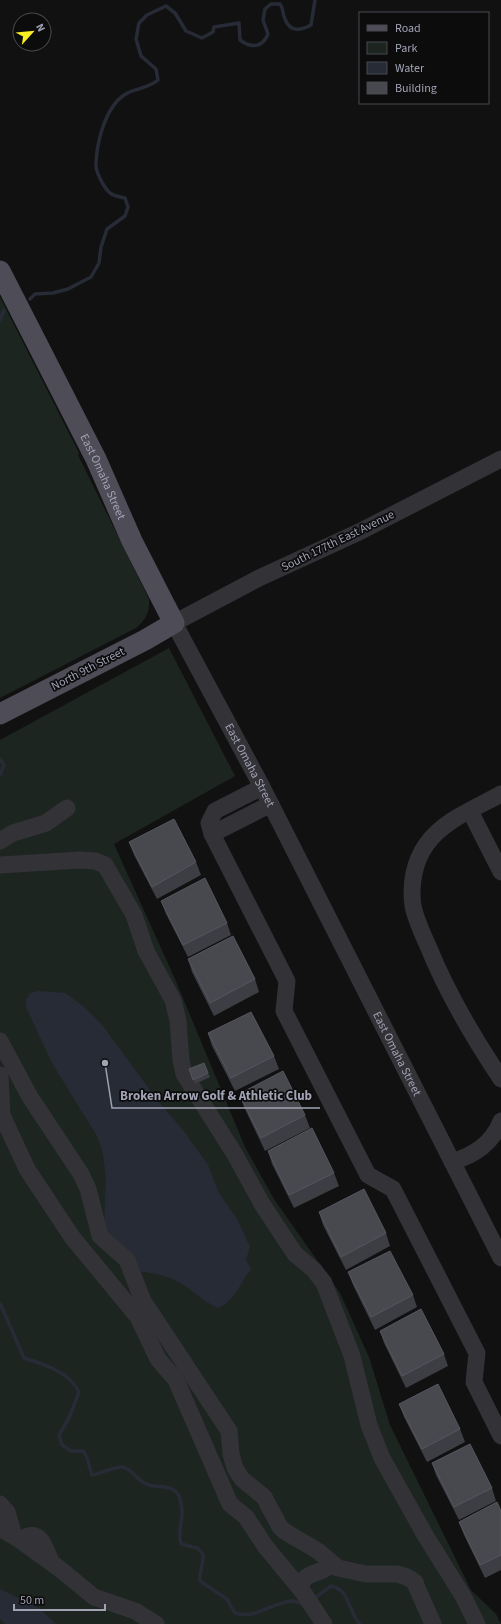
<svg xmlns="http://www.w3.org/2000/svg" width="501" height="1624" font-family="'Source Sans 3',sans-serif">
<rect width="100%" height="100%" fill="#111112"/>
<path fill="#1d2520" d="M 0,297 L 79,453 L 78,455 L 149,599 C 150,613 145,620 136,628 L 0,698 Z
M 169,648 L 235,776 L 114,844 L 175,979 L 245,1147 L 274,1199 L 340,1293 L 369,1357 L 390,1425 L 471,1590 L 496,1614 L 501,1624 L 0,1624 L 0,740 Z"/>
<path fill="#272b36" d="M 39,991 L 65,993 L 83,1006 L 103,1026 L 158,1101 L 183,1130 L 208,1165 L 219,1193 L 237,1219 L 250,1247 L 246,1260 L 251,1269 C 240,1283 235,1301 218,1308 C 201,1301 192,1288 176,1281 C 164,1274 150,1273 137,1271 L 111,1241 L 104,1228 L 106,1180 L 103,1153 L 97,1136 L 52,1063 L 26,1007 L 26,1000 L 30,993 Z
M 0,1589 L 40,1609 L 56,1624 L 5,1624 L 0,1619 Z"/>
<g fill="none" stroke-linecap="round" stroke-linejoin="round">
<path stroke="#272b36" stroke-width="3.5" d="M 30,299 L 35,294 L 53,293 L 68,289 L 91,277 L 99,263 L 101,247 L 107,229 L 125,216 L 128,207 L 125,198 C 120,197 114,196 110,193 C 104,188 95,171 96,163 C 97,142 104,115 118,100 C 130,87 145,91 158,80 L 156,69 L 141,56 L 136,39 L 139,23 L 147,15 L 166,6 L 175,13 L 186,31 L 202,38 L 213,32 L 214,27 L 239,23 L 240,40 C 252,49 263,47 268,34 L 263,20 L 265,9 L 271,4 L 280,4 C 284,9 282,13 285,19 C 290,32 300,31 311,25 L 315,0
M 0,320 L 4,310
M 0,759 L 4,765 L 0,775
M 0,1303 L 24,1358 C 43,1364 70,1372 79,1392 L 69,1418 L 59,1435 L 62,1445 L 71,1451 L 83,1451 C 90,1459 88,1466 92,1475 C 99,1474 116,1466 122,1467 C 134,1469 137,1482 149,1485 C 159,1488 173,1484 179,1496 C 187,1516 176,1529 181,1544 L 197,1548 L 203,1554 C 204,1564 199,1571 200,1581 L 227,1599 L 235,1613 C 255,1620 273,1602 292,1601 C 296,1601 300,1603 304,1604
M 316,1597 L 331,1586 C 351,1590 348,1613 360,1624"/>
<g stroke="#323237" stroke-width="17">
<path id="s1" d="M 501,459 L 359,532 L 259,578 L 174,623 L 262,787 L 501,1258"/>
<path d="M 262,787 L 215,811 L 209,823 L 212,834 L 287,981 L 284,1011 L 368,1175 L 393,1189 L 477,1353 L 474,1382 L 501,1436"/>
<path d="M 501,794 C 476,808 443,820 426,845 C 414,862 410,885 413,906 C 416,920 422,933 428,946 C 447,993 473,1037 501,1079"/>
<path d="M 470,811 L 501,872"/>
<path d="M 212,834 L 271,804"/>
<path d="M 0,841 L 13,833 L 46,823 L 67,808"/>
<path d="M 0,865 L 80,860 L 95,861 L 105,865 L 134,915 L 146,951 L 173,1000 L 178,1021 L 181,1060 L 184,1074 L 234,1153 L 262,1204 L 295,1254 L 314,1270 L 324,1283 L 352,1356 L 369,1425 L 382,1458 L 425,1535 L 463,1596 L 477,1624"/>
<path d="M 0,1041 L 30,1097 L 81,1174 L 88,1189 L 100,1236 L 127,1260 L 143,1301 L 229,1431 L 231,1454 L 235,1468 L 242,1479 L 264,1497 L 280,1527 L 284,1531 L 318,1551 L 338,1568 L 366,1574 L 397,1574 L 407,1577 L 415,1582 L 417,1588 L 433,1624"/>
<path d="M 0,1075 L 2,1115 L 27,1169 L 72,1237 L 138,1317 L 158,1359 L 176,1380 L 230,1504 L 246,1517 L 265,1546 L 303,1592 L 324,1624"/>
<path d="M 452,1162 C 474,1155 492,1144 501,1121"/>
<path d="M 0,1504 L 7,1512 L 14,1536"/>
<path d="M 0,1528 L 20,1540 L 60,1569 L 94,1597 L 135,1611 L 156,1624"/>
<path d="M 20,1540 C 40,1527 45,1546 51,1562"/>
<path d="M 300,1587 C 305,1570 322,1575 332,1564"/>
</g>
<path stroke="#4e4d57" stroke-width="21" id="s2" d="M 0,271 L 96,459 L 132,541 L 174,623 L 145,640 L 0,714"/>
</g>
<path fill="#3d3e43" d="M 129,842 L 196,862 L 201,875 L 157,899 L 134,855 Z
M 161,901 L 227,923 L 231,935 L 188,957 L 166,914 Z
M 188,959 L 255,979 L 259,992 L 214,1016 L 192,972 Z
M 208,1033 L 274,1056 L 279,1069 L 235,1091 L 212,1046 Z
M 189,1069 L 208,1073 L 210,1077 L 195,1084 Z
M 239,1094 L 305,1115 L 310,1128 L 265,1151 L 244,1107 Z
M 268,1151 L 334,1173 L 339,1186 L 294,1208 L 272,1164 Z
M 319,1212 L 386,1233 L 390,1246 L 346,1270 L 323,1225 Z
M 348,1272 L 413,1295 L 417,1307 L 375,1330 L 353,1285 Z
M 380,1331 L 444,1354 L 448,1366 L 406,1388 L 384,1343 Z
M 399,1404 L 460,1429 L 465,1442 L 427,1462 L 404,1417 Z
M 432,1463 L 492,1488 L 496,1501 L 459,1520 L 436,1475 Z
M 501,1511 L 501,1570 L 485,1578 L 464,1535 L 459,1522 Z"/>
<path fill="#48484f" stroke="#56565f" d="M 174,819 L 196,862 L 152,887 L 129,842 Z
M 205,878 L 227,923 L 183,945 L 161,901 Z
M 233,936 L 255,979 L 210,1003 L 188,959 Z
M 251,1012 L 274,1056 L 231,1078 L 208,1033 Z
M 204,1063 L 208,1073 L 193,1080 L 189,1069 Z
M 283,1071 L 305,1115 L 261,1138 L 239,1094 Z
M 312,1128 L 334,1173 L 289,1195 L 268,1151 Z
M 364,1189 L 386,1233 L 341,1257 L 319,1212 Z
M 390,1251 L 413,1295 L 371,1317 L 348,1272 Z
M 421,1309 L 444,1354 L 402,1376 L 380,1331 Z
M 438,1384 L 460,1429 L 422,1449 L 399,1404 Z
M 470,1444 L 492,1488 L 454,1507 L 432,1463 Z
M 497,1502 L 501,1511 L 501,1555 L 480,1565 L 459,1522 Z"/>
<g text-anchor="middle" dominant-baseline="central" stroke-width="3.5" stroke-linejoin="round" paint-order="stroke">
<g font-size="12" fill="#a1a2b4" stroke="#0c0c0d">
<text stroke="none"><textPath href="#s2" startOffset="230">East Omaha Street</textPath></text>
<text transform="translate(338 541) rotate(-26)">South 177th East Avenue</text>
<text transform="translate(88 669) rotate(-27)">North 9th Street</text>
<text stroke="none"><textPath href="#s1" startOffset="527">East Omaha Street</textPath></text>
<text stroke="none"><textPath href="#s1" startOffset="851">East Omaha Street</textPath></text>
</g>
</g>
<path fill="none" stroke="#a1a2b4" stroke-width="1.5" d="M105 1063L112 1108H320"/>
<circle fill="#a1a2b4" stroke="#0c0c0d" stroke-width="1.5" cx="105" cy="1063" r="4"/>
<g font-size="13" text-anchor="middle" font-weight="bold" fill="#a1a2b4" stroke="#0c0c0d" stroke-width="3.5" stroke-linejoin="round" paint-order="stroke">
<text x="216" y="1100">Broken Arrow Golf &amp; Athletic Club</text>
</g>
<rect x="359" y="12" width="130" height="92" fill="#0c0c0d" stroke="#484850"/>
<rect x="367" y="25" width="20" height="6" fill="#4e4d57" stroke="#484850"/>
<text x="395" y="32" font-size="12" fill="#a1a2b4">Road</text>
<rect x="367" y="42" width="20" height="12" fill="#1d2520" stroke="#484850"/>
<text x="395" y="52" font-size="12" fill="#a1a2b4">Park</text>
<rect x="367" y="62" width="20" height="12" fill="#272b36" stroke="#484850"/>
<text x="395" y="72" font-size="12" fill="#a1a2b4">Water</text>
<rect x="367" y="82" width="20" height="12" fill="#48484f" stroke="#484850"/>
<text x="395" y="92" font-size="12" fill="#a1a2b4">Building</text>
<g transform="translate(32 32) rotate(63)"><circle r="19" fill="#0c0c0d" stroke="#484850"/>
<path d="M0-3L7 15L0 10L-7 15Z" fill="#faed21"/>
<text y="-6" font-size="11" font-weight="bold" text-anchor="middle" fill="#a1a2b4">N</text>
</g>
<path d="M14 1604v6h91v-6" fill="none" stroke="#a1a2b4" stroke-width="2"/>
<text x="20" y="1604" font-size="12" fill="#a1a2b4" stroke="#0c0c0d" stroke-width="3" paint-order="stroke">50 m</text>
</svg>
